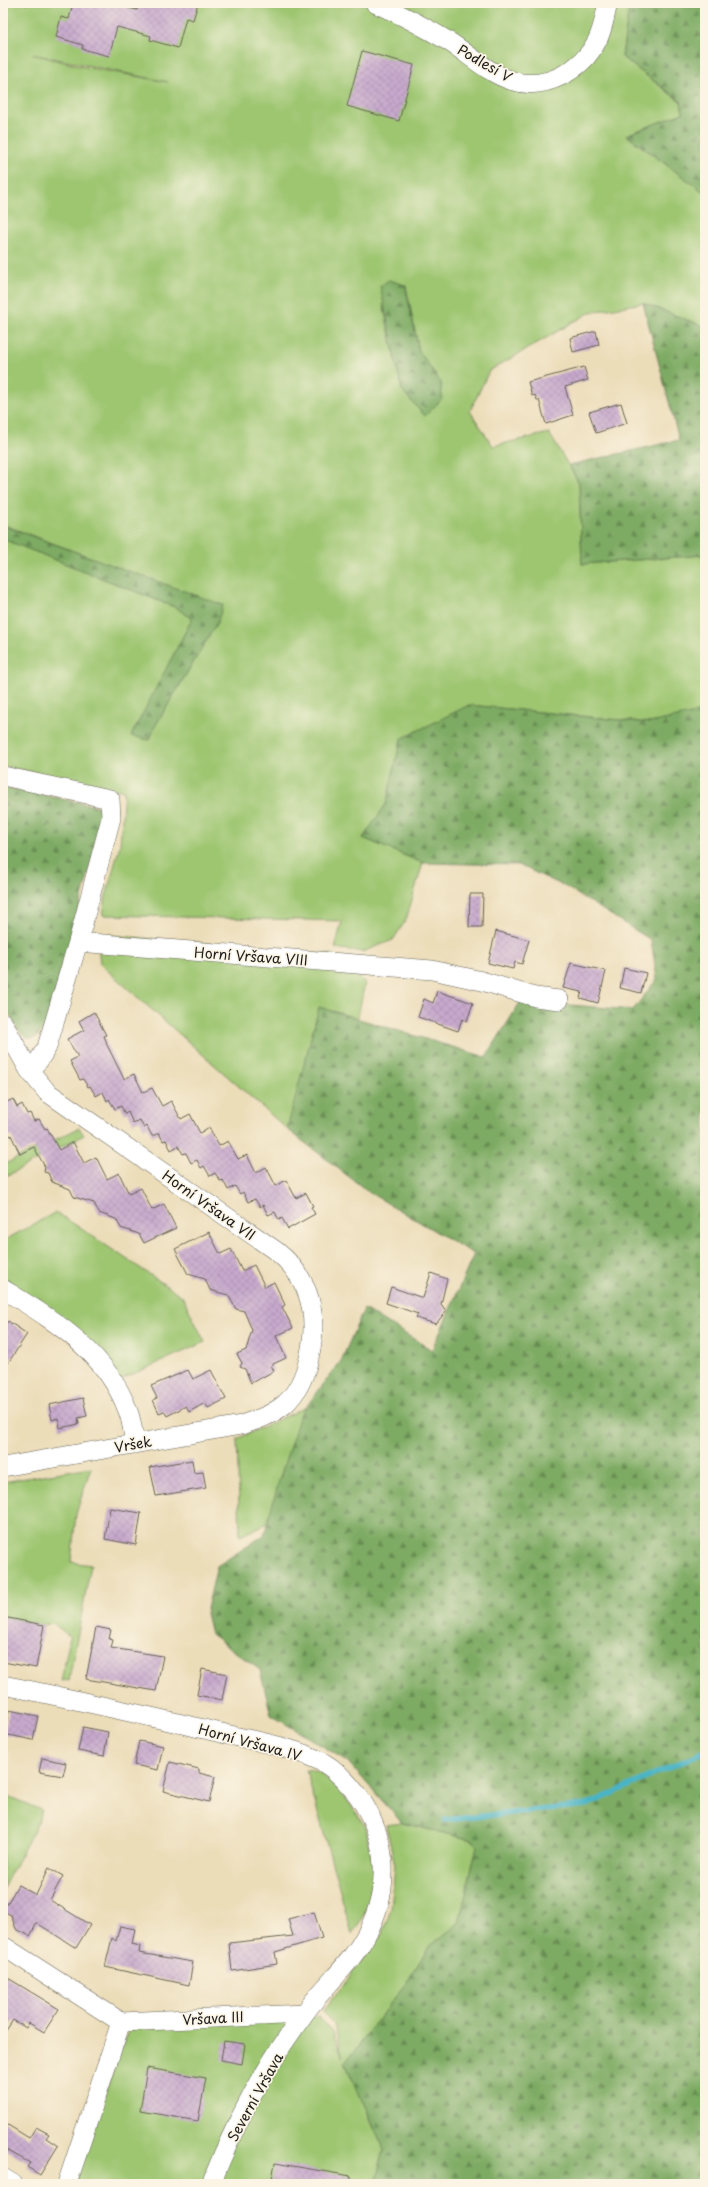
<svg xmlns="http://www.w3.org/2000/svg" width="708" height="2187" font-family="'Playpen Sans',sans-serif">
<defs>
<pattern id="forest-firs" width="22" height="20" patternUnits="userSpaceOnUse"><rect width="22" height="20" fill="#7eab63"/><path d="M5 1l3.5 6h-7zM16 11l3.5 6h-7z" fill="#668a51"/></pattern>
<pattern id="building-cross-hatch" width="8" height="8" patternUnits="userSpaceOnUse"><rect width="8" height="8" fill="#c7a9cd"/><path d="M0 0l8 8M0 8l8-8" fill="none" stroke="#aa91af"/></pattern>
</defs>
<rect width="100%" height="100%" fill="#fcf5e5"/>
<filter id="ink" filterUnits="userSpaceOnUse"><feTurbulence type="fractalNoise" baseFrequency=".025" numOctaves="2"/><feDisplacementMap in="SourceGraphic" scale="8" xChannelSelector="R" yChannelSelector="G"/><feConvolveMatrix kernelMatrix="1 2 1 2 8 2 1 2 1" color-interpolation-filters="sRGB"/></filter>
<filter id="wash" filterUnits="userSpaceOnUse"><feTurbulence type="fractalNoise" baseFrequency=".012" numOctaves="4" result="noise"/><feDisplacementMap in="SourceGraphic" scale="16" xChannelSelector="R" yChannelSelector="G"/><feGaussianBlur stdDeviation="0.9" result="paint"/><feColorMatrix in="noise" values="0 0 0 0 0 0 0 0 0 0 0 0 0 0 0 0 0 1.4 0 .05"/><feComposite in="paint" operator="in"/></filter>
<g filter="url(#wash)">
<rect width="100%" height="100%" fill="#ecddb9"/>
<path fill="#9ec671" stroke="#5d7146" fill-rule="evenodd" d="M 3,3 L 632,3 L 629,7 L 622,57 L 681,102 L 683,113 L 626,135 L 705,193 L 705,334 L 703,326 L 643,303 L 591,312 L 489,371 L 470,411 L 493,446 L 549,433 L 579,483 L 582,564 L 705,555 L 705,712 L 650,723 L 469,705 L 386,805 L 363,838 L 423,863 L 406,920 L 393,940 L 362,952 L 335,948 L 342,921 L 103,915 L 106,896 L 120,845 L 124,791 L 3,766 L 3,539 L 177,608 L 192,619 L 132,736 L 150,740 L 154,728 L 218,621 L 157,582 L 4,525 ZM 32,54 L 168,82 L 80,66 ZM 406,285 L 419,351 L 441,383 L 442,399 L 425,416 L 402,390 L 383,304 Z
M 97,934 L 333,955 L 365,983 L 346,1074 L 309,1063 L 287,1129 L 100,964 Z
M 79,1128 L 84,1135 L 3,1178 L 3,1165 Z
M 56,1212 L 182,1296 L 205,1342 L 120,1380 L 100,1351 L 74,1325 L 3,1278 L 3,1241 Z
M 308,1406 L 295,1510 L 240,1536 L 237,1439 Z
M 91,1467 L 76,1514 L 71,1562 L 91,1565 L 69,1680 L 61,1681 L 70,1637 L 53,1623 L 44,1625 L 3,1617 L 3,1482 Z
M 306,1770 L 320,1772 L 345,1797 L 366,1827 L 374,1872 L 369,1901 L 360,1923 L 352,1934 Z
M 3,1794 L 41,1810 L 38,1822 L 3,1888 Z
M 402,1823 L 473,1840 L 477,1846 L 459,1923 L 427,1950 L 409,1979 L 345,2063 L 384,2149 L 375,2184 L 73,2184 L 76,2169 L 129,2029 L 318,2017 L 332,2030 L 343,2057 L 334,2024 L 322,2012 L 383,1933 L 391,1909 L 395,1865 L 386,1825 Z"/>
<path fill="url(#forest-firs)" stroke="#4d6440" d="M 632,3 L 705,3 L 705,193 L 626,135 L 683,113 L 681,101 L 622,57 L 629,7 Z
M 389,280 L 405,285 L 419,351 L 441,383 L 442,399 L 425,416 L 402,391 L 380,286 Z
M 643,303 L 703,326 L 705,334 L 705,555 L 582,564 L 579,483 L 569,465 L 679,440 Z
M 3,521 L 4,526 L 223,605 L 218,621 L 154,728 L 150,740 L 131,736 L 192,619 L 177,608 L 3,539 Z
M 469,705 L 650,723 L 705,711 L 705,2184 L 375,2184 L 384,2149 L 345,2063 L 409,1979 L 429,1947 L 459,1923 L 477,1846 L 473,1840 L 402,1823 L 347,1761 L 271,1715 L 260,1670 L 211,1634 L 206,1613 L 217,1566 L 264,1535 L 280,1477 L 300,1415 L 341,1361 L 364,1309 L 432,1350 L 474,1254 L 370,1193 L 287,1129 L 319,1007 L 486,1057 L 521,1001 L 633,1010 L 657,979 L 651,940 L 566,887 L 519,865 L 423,863 L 363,838 L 386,804 L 401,739 Z
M 3,787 L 97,806 L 102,812 L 103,822 L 47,1023 C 27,1062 11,1018 3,998 Z"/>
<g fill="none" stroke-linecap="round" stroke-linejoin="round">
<path stroke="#49b4c6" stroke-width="5.5" d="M 445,1820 L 587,1805 L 705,1751"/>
</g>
<g id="blocks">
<path fill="url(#building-cross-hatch)" d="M 73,3 L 109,3 L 137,10 L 139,3 L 198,3 L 193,20 L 186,18 L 178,48 L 150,40 L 151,36 L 117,27 L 109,56 L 82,49 L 83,45 L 56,37 L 61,17 L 69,19 Z
M 362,51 L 414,65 L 399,121 L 347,106 Z
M 596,331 L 599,345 L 573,352 L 570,338 Z
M 584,367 L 588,380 L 565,387 L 573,415 L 546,424 L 539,400 L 537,400 L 535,395 L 532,396 L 528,382 Z
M 621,403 L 627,423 L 596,433 L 589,412 Z
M 470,894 L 483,894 L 482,927 L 469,927 Z
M 496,931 L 529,940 L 522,964 L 515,962 L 513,969 L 488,963 Z
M 571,963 L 606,971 L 598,1003 L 580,998 L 582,992 L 563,988 Z
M 624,968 L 646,973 L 641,993 L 620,988 Z
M 437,991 L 473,1003 L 467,1021 L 462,1019 L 458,1031 L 418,1017 L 424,999 L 433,1003 Z
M 94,1012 L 106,1035 L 104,1036 L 107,1043 L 106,1043 L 124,1079 L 134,1074 L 143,1092 L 152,1088 L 162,1106 L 171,1101 L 181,1119 L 190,1114 L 200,1133 L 209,1127 L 219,1146 L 228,1141 L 238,1159 L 247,1155 L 256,1173 L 266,1167 L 276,1186 L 286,1180 L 296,1198 L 306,1193 L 313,1206 L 311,1207 L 315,1214 L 288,1229 L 282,1218 L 279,1220 L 275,1212 L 268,1215 L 263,1205 L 260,1207 L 255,1199 L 248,1202 L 243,1192 L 240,1194 L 235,1186 L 228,1190 L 223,1180 L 220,1181 L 215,1173 L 210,1176 L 204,1166 L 201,1168 L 197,1160 L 191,1163 L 186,1153 L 183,1154 L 178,1146 L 171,1150 L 166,1140 L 163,1141 L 159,1133 L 152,1136 L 147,1126 L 144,1128 L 140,1120 L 133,1123 L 128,1112 L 125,1114 L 121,1106 L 115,1109 L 109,1099 L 107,1101 L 103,1092 L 96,1096 L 90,1086 L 88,1087 L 83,1079 L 80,1080 L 70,1061 L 78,1057 L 67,1039 L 84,1030 L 79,1021 Z
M 13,1099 L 17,1107 L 22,1104 L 27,1114 L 30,1113 L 34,1121 L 39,1119 L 45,1129 L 47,1128 L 59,1150 L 73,1142 L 84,1163 L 96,1157 L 107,1179 L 119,1173 L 129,1194 L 141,1188 L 152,1210 L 164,1204 L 176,1228 L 144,1243 L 139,1234 L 121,1228 L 116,1219 L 99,1213 L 94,1203 L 74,1197 L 70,1189 L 52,1182 L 48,1173 L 44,1172 L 45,1167 L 34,1147 L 20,1154 L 11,1135 L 3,1139 L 3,1104 Z
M 209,1232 L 220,1254 L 231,1249 L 242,1271 L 254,1265 L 265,1287 L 274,1282 L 285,1305 L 282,1307 L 293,1328 L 276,1336 L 286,1358 L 271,1365 L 274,1371 L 251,1383 L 245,1369 L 240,1367 L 242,1363 L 237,1354 L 246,1350 L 252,1330 L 244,1311 L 236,1309 L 228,1295 L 210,1290 L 205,1279 L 188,1274 L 175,1249 Z
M 431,1273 L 447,1279 L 441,1304 L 446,1311 L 436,1324 L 416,1318 L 418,1314 L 386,1303 L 391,1287 L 423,1298 Z
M 8,1321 L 27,1334 L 3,1371 L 3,1329 Z
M 188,1370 L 193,1379 L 211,1370 L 226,1399 L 208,1408 L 205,1403 L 189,1412 L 186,1406 L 167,1416 L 164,1411 L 159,1413 L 153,1400 L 157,1398 L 151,1386 Z
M 83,1398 L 87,1416 L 78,1418 L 79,1424 L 60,1428 L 58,1418 L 52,1420 L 49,1405 Z
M 192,1460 L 194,1473 L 203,1472 L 206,1488 L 156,1496 L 150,1467 Z
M 110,1508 L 141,1513 L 136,1545 L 105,1539 Z
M 3,1617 L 44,1625 L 36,1668 L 3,1662 Z
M 96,1627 L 111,1630 L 109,1639 L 113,1640 L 111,1648 L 163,1656 L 156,1691 L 86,1679 Z
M 202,1669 L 227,1674 L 222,1700 L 197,1695 Z
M 9,1710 L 38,1716 L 33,1740 L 4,1734 Z
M 83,1727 L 108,1732 L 104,1756 L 78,1751 Z
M 139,1741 L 163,1746 L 158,1770 L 134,1765 Z
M 42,1758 L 66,1763 L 63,1776 L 39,1772 Z
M 170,1762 L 199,1769 L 199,1773 L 215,1777 L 209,1802 L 163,1791 Z
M 49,1868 L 63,1876 L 50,1900 L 90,1925 L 76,1948 L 37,1923 L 30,1936 L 16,1929 L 11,1915 L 3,1911 L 18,1885 L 36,1895 Z
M 314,1912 L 322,1938 L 275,1952 L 277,1964 L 232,1971 L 229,1943 L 293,1936 L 288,1919 Z
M 120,1926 L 135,1929 L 132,1944 L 140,1946 L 139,1953 L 193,1962 L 189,1985 L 105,1967 L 112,1938 L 116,1941 Z
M 3,1975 L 59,2009 L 44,2032 L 29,2023 L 26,2028 L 13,2020 L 3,2035 Z
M 224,2041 L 245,2044 L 242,2064 L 221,2060 Z
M 147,2068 L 206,2078 L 198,2121 L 140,2111 Z
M 3,2122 L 29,2138 L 36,2127 L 49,2134 L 46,2138 L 58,2146 L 40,2175 L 27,2167 L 30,2163 L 3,2148 Z
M 275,2163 L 351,2176 L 351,2184 L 271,2184 Z"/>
</g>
</g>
<g filter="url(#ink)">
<use href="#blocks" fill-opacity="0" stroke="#656053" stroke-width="1"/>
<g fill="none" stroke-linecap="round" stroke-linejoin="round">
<defs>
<path id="minor" d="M 375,3 C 400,14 425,27 448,41 C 469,54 489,74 513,81 C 546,91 582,70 597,41 C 603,30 605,15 608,3
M 3,776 L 110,799 L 111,818 L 78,942
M 3,1023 L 29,1070 L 47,1092 L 276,1251 C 311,1278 319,1317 309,1358 C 305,1375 298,1392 285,1404 C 272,1415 257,1420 241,1425 L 3,1467
M 29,1070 L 39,1060 L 47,1047 L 78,942 L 432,970 L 482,981 L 535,997 L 559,1000
M 3,1289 C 54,1321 106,1351 128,1411 C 132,1421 133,1433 135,1444
M 3,1685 C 75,1699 146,1716 217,1732 C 252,1741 292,1746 324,1763 C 338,1771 349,1784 359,1797 C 389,1840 391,1891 365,1937 C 349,1966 323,1987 304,2014 C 266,2065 234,2125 211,2184
M 3,1946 L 121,2022 L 304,2014
M 3,2178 L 13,2184
M 67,2184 L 121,2022"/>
</defs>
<use href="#minor" stroke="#656053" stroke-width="20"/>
<use href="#minor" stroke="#fff" stroke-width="19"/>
</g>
</g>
<g text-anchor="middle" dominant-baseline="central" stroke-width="3.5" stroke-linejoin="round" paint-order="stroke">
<g font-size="14" fill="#1c1c1c" stroke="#fcf5e5">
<text transform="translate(485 63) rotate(30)">Podlesí V</text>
<text transform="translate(251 956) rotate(4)">Horní Vršava VIII</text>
<text transform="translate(209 1205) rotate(35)">Horní Vršava VII</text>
<text transform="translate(133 1444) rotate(-10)">Vršek</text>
<text transform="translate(250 1742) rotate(15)">Horní Vršava IV</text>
<text transform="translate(213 2018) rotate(-3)">Vršava III</text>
<text transform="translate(255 2097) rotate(-61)">Severní Vršava</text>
</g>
</g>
<rect width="708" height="2187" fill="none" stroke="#fcf5e5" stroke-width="16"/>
</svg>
